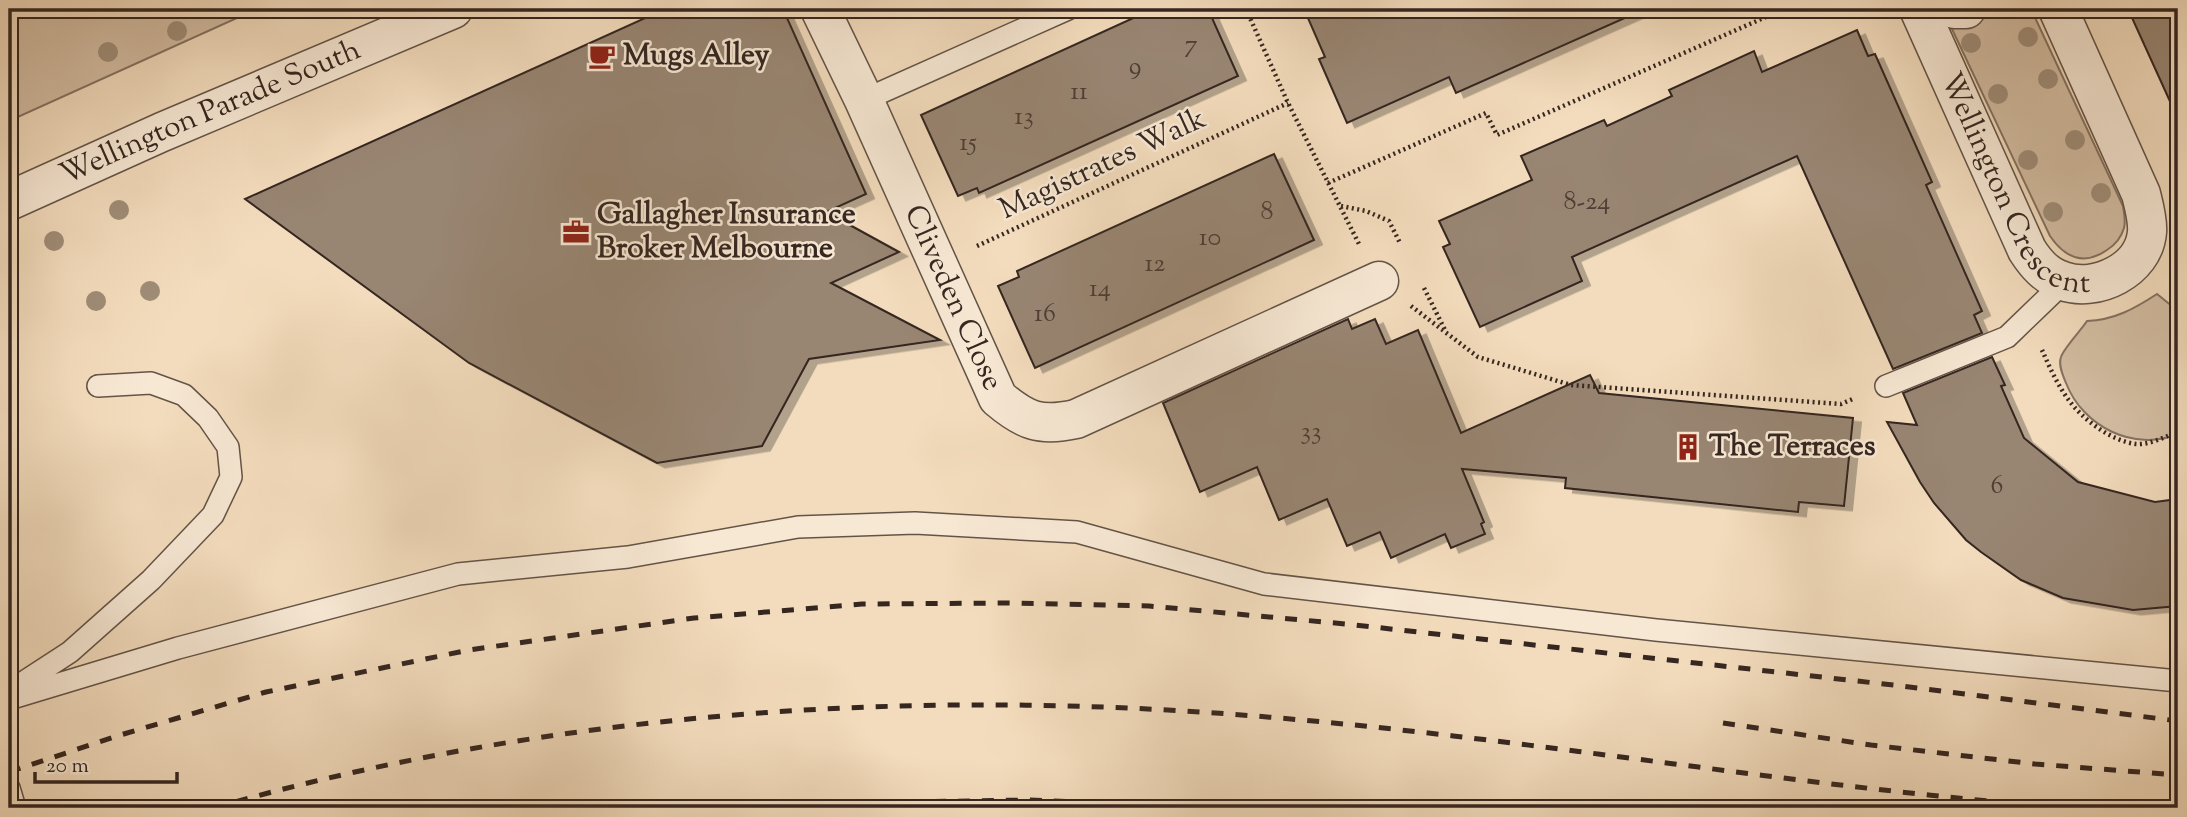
<svg xmlns="http://www.w3.org/2000/svg" width="2187" height="817" font-family="'Sorts Mill Goudy',serif">
<defs>
<filter id="shadow"><feDropShadow dx="8" dy="4.5" stdDeviation="0" flood-color="#0004"/></filter>
</defs>
<rect width="100%" height="100%" fill="#f3dcbd"/>
<filter id="stains"><feTurbulence type="fractalNoise" baseFrequency=".00286" numOctaves="4"/><feColorMatrix values="0 0 0 0 .2 0 0 0 0 .09 0 0 0 0 .02 0 0 0 .5 -.17"/></filter>
<radialGradient id="worn" r=".72"><stop offset=".6" stop-color="#630" stop-opacity="0"/><stop offset="1" stop-color="#630" stop-opacity=".3"/></radialGradient>
<path fill="#d3bda2" stroke="#847261" stroke-width="2" d="M 23,9 L 257,9 L 9,121 L 9,21 Z
M 1992,9 L 2031,9 L 2123,206 C 2124,213 2126,221 2124,228 C 2121,238 2115,245 2107,250 C 2084,266 2065,258 2050,236 L 1951,27 Z
M 2157,294 L 2178,311 L 2178,434 C 2134,452 2083,427 2066,383 C 2063,376 2058,365 2061,357 C 2063,349 2082,329 2087,321 C 2114,320 2134,309 2157,294 Z"/>
<path fill="#988572" stroke="#352620" stroke-width="2" filter="url(#shadow)" d="M 665,9 L 783,9 L 866,194 L 826,212 L 899,252 L 831,283 L 940,340 L 809,359 L 762,446 L 657,463 L 469,363 L 245,199 Z
M 1153,9 L 1208,9 L 1238,76 L 979,193 L 977,188 L 958,196 L 921,115 Z
M 1304,9 L 1645,9 L 1456,93 L 1449,77 L 1347,123 L 1319,59 L 1325,57 Z
M 2128,9 L 2178,9 L 2178,119 Z
M 1857,30 L 1868,56 L 1875,54 L 1932,182 L 1926,185 L 1982,311 L 1974,315 L 1982,333 L 1893,369 L 1797,156 L 1572,257 L 1582,281 L 1480,327 L 1443,247 L 1450,244 L 1439,221 L 1532,180 L 1521,156 L 1604,120 L 1607,126 L 1672,96 L 1669,90 L 1754,51 L 1762,72 Z
M 1274,154 L 1314,240 L 1035,368 L 998,286 L 1019,277 L 1017,271 Z
M 1348,319 L 1352,329 L 1375,319 L 1386,344 L 1418,330 L 1461,433 L 1590,375 L 1599,393 L 1853,418 L 1844,506 L 1799,502 L 1798,512 L 1565,488 L 1566,478 L 1462,469 L 1484,522 L 1481,524 L 1485,534 L 1451,548 L 1445,534 L 1391,558 L 1380,532 L 1347,546 L 1327,499 L 1279,520 L 1257,467 L 1200,492 L 1163,403 Z
M 1992,357 L 2005,385 L 2001,386 L 2024,438 L 2078,482 L 2155,502 L 2178,499 L 2178,606 L 2133,610 L 2063,598 L 2021,580 L 1981,552 L 1966,540 L 1934,503 L 1920,482 L 1887,422 L 1917,425 L 1903,393 Z"/>
<g fill="none" stroke-linecap="round" stroke-linejoin="round">
<defs>
<path id="service" d="M 864,100 L 1068,9
M 1886,386 L 2007,337 L 2064,282
M 10,691 L 70,652 L 151,580 L 213,515 L 231,477 L 228,447 L 208,418 L 184,395 L 151,383 L 98,386
M 9,699 L 178,648 L 458,574 L 628,557 L 798,527 L 915,523 L 1077,532 L 1264,584 L 1656,630 L 2178,681
M 9,788 L 15,808"/>
<g id="minor">
<path id="s1" d="M 820,9 L 864,100 L 998,398 C 1025,421 1040,427 1076,419 L 1379,281"/>
<path id="s2" d="M 1919,9 L 2027,250 C 2036,264 2046,276 2063,281 C 2096,293 2144,270 2147,232 C 2148,220 2144,206 2141,194 L 2058,9"/>
<path d="M 1954,9 L 1966,9"/>
</g>
<g id="tertiary">
<path id="s3" d="M 9,201 L 162,132 L 453,9"/>
</g>
</defs>
<use href="#service" stroke="#645447" stroke-width="24"/>
<use href="#minor" stroke="#645447" stroke-width="41"/>
<use href="#tertiary" stroke="#645447" stroke-width="41"/>
<path stroke="#352620" stroke-width="4.5" stroke-dasharray="2 3.5" stroke-linecap="butt" d="M 1246,9 L 1288,103 L 1359,244
M 1328,183 L 1486,113 L 1497,135 L 1784,9
M 1341,206 L 1366,211 L 1389,221 L 1400,243
M 977,246 L 1288,103
M 1424,288 L 1445,330
M 1411,306 L 1478,357 L 1571,385 L 1841,404 L 1855,398
M 2042,350 C 2049,366 2057,384 2068,399 C 2082,419 2111,441 2136,444 C 2149,445 2166,437 2178,431"/>
<use href="#service" stroke="#f7e8d4" stroke-width="21"/>
<use href="#minor" stroke="#f7e8d4" stroke-width="38"/>
<use href="#tertiary" stroke="#f7e8d4" stroke-width="38"/>
<path stroke="#352620" stroke-width="5" stroke-dasharray="12 12" stroke-linecap="butt" d="M 1723,723 L 1871,745 L 2035,764 L 2178,775
M 9,772 L 117,736 L 266,692 L 469,650 L 694,618 L 862,604 L 1009,603 L 1149,606 L 1346,624 L 1902,686 L 2178,721
M 213,808 C 554,711 914,687 1267,717 C 1536,739 1802,788 2071,808
M 742,808 L 849,803 L 1027,800 L 1234,808"/>
</g>
<g fill="#a08d78">
<circle cx="177" cy="31" r="10"/>
<circle cx="2028" cy="37" r="10"/>
<circle cx="1971" cy="43" r="10"/>
<circle cx="108" cy="52" r="10"/>
<circle cx="2048" cy="79" r="10"/>
<circle cx="1998" cy="94" r="10"/>
<circle cx="2075" cy="140" r="10"/>
<circle cx="2028" cy="160" r="10"/>
<circle cx="2101" cy="193" r="10"/>
<circle cx="119" cy="210" r="10"/>
<circle cx="2053" cy="212" r="10"/>
<circle cx="54" cy="241" r="10"/>
<circle cx="150" cy="291" r="10"/>
<circle cx="96" cy="301" r="10"/>
</g>
<defs>
<symbol id="cafe-bare" viewBox="-9 -9 18 18"><path d="M-5.5-4.5H6V0H3Q3 3.5 0 3.5H-2.5Q-5.5 3.5-5.5 0ZM3-3.2v2h1.7v-2ZM-6 4.5H4V6H-6Z" fill="#8f2418" stroke="#f7e8d4" stroke-width="2.5" paint-order="stroke"/></symbol>
<symbol id="office-bare" viewBox="-9 -9 18 18"><path d="M-6-3h4V-5.5h4V-3h4V5H-6ZM-1-4.5V-3h2v-1.5ZM-6 0V1H6V0Z" fill="#8f2418" stroke="#f7e8d4" stroke-width="2.5" paint-order="stroke"/></symbol>
<symbol id="building-bare" viewBox="-9 -9 18 18"><path d="M-4-6H4V6H1V3H-1V6H-4ZM-2.5-4.3h1.7v1.8h-1.7ZM.8-4.3h1.7v1.8H.8ZM-2.5-1h1.7V.8h-1.7ZM.8-1h1.7V.8H.8Z" fill="#8f2418" stroke="#f7e8d4" stroke-width="2.5" paint-order="stroke"/></symbol>
</defs>
<g fill-rule="evenodd">
<use href="#cafe-bare" x="583" y="37" width="38" height="38"/>
<use href="#office-bare" x="557" y="213" width="38" height="38"/>
<use href="#building-bare" x="1669" y="428" width="38" height="38"/>
</g>
<g text-anchor="middle" dominant-baseline="central" stroke-width="5" stroke-linejoin="round" paint-order="stroke">
<g font-size="26" fill="#4e3e34">
<text x="1191" y="45">7</text>
<text x="1135" y="67">9</text>
<text x="1079" y="92">11</text>
<text x="1024" y="117">13</text>
<text x="968" y="143">15</text>
<text x="1587" y="202">8-24</text>
<text x="1267" y="212">8</text>
<text x="1210" y="238">10</text>
<text x="1155" y="264">12</text>
<text x="1100" y="289">14</text>
<text x="1045" y="314">16</text>
<text x="1311" y="432">33</text>
<text x="1997" y="486">6</text>
</g>
<g font-size="30" font-weight="bold" fill="#352620" stroke="#f7e8d4" text-anchor="start">
<text x="623" y="56">Mugs Alley</text>
<text x="597" y="215">Gallagher Insurance<tspan x="597" dy="34">Broker Melbourne</tspan></text>
<text x="1709" y="447">The Terraces</text>
</g>
<g font-size="30" fill="#352620" stroke="#f7e8d4">
<text stroke="none"><textPath href="#s3" startOffset="220">Wellington Parade South</textPath></text>
<text transform="translate(1103 165) rotate(-25)">Magistrates Walk</text>
<text stroke="none"><textPath href="#s2" startOffset="206">Wellington Crescent</textPath></text>
<text stroke="none"><textPath href="#s1" startOffset="318">Cliveden Close</textPath></text>
</g>
</g>
<rect width="2187" height="817" fill="none" stroke="#f3dcbd" stroke-width="35"/>
<rect x="10" y="10" width="2166" height="796" fill="none" stroke="#352620" stroke-width="3.5"/>
<rect x="18" y="18" width="2152" height="782" fill="none" stroke="#352620" stroke-width="2"/>
<path d="M35 772v10h142v-10" fill="none" stroke="#352620" stroke-width="3.5"/>
<text x="46" y="772" font-size="21" fill="#352620" stroke="#f7e8d4" stroke-width="5" paint-order="stroke">20 m</text>
<rect width="100%" height="100%" filter="url(#stains)"/>
<rect width="100%" height="100%" fill="url(#worn)"/>
</svg>
